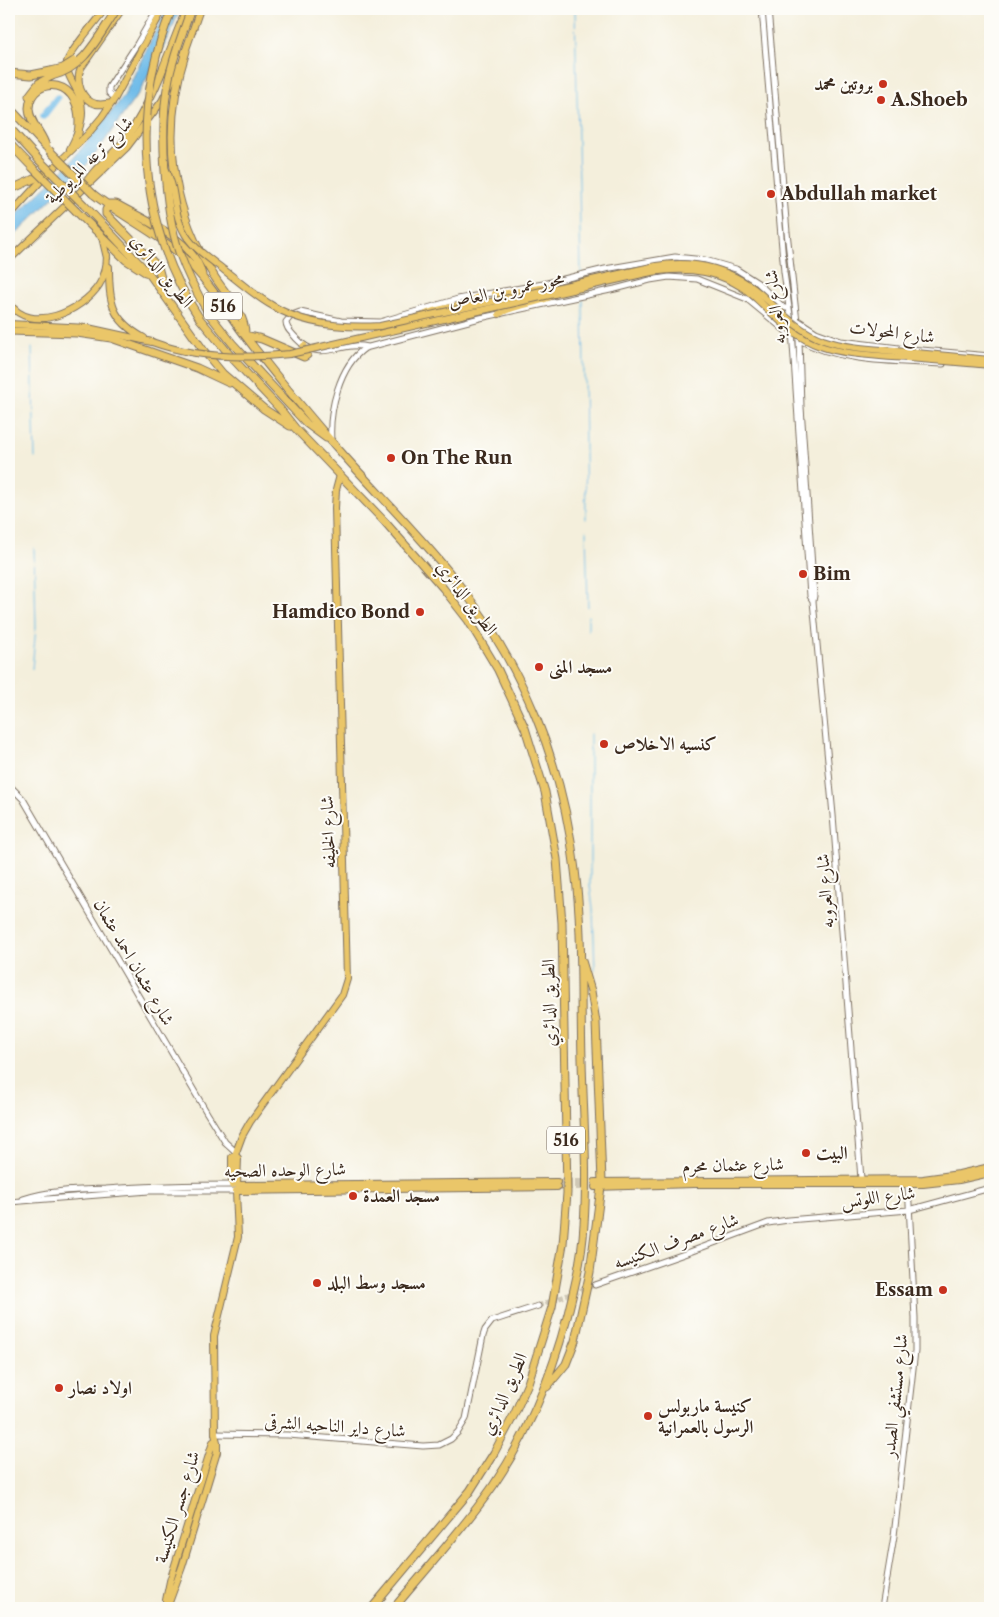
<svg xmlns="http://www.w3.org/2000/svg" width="999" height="1617" font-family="'Libre Caslon Text',Amiri,serif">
<rect width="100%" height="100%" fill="#fdfcf7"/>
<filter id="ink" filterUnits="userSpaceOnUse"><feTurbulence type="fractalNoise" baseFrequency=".02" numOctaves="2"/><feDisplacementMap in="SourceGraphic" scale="10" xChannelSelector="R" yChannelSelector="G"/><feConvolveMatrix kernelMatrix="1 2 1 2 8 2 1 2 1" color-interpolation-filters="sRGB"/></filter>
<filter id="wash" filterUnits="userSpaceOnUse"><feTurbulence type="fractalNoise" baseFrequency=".0096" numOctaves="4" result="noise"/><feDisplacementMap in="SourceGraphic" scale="20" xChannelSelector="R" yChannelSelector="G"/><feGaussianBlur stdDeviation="1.12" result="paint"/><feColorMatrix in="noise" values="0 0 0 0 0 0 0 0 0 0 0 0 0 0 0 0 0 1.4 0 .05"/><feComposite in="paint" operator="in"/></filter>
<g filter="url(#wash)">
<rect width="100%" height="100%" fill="#f4efdc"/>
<path fill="#6fbce9" stroke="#557384" d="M 166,9 L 180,9 L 168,39 L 140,91 L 91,160 L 9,241 L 9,222 L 68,165 L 124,96 Z"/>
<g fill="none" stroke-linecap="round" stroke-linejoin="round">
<path stroke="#6fbce9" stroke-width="1" d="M 575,9 L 581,272
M 583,300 L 586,519
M 32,348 L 35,458
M 586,531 L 588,607
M 588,616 L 588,631
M 32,669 L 36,627 L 34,548
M 590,734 L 590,885 L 593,909 L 595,970"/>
<path stroke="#6fbce9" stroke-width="7" d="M 43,116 L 57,98"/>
</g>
</g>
<g filter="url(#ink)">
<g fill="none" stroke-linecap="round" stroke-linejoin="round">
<path stroke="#cfc8b6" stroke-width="5" stroke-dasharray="5 2.5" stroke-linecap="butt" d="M 538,1306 L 595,1285"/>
<path stroke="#cfc8b6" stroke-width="6" stroke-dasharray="6 3" stroke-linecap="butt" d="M 557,1182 L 595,1182
M 557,1187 L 595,1187"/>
<defs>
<path id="minor" d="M 762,9 L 784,272 L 791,322
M 768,9 L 787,232 L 799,340 L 801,407 L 814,596 L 813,601 L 833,815 L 861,1179
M 115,98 L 109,93 L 109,87 L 137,44 L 157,9
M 796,319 L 816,332 L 841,341 L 899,348 L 990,356
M 792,330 L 810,596 L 813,601
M 799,340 C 842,363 895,361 943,364
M 368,347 C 339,340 321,365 296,338 C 292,333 286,329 286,322 L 292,315 L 300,312 L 341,321 L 380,322 L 458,299 L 543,284 L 605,269 L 675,257 L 705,260 L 736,269 L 758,283 L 784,308 L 789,308
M 331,440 C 329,411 339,366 365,348 L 480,318 L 615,289 L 650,280 L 669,277 L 697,279 L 747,299 L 793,337
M 9,785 L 23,799 L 207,1113 L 225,1142 L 236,1152
M 23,1199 C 50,1190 78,1190 106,1189 C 149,1186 193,1185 236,1185
M 9,1202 L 149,1191 L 236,1191
M 595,1285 L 687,1253 L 768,1223 L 788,1220 L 909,1210 L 990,1188
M 215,1434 L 288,1435 L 423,1446 L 439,1445 L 451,1439 L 458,1432 L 466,1419 L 483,1336 L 485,1330 L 492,1321 L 538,1306
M 882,1608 L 894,1536 L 915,1351 L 915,1318 L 908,1185"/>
<path id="major" d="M 184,55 L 200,9
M 112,103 C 107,104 101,105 96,104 C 81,100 75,81 81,68 L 122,9
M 70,149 C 81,128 88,110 75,87 C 71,79 66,72 67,62 C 69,52 97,20 105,9
M 9,216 L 49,172 L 87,135 L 102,117 L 115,98 L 163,9
M 102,237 L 107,258
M 9,260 L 127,147 L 162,101 L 179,66
M 109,267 C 109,302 111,320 144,338
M 495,293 L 501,294 L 547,287 L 554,288
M 9,303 C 31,335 82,311 99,285 C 105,276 107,266 107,255
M 499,314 C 515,304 536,305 552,296
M 424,315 C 440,306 465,309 479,296
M 9,324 L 88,328 L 152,342
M 235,1155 L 238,1158 L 237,1185 L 557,1182
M 595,1182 L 923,1179 L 959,1174 L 990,1167
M 232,1185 L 232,1157 L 235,1155 L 242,1136 L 250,1122 L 342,995 L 347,979 L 335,508 L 336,490 L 340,475
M 595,1187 L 694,1184 L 923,1184 L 959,1180 L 990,1173
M 168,1604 L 166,1600 L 170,1581 L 213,1442 L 216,1440
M 167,1608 L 182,1567 L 217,1452 L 217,1442 L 215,1434 L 214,1336 L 238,1237 L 236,1191 L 557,1187"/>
<path id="highway" d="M 186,51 C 161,129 169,206 214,276 C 225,294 246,313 245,335 L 262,339 L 304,357 L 307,355 L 304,346
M 9,73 L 31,75 L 51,71
M 29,96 L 39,83 L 52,76
M 9,107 L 44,145
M 9,127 L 39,160
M 9,143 L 32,167
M 46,147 C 43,133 29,123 29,108 C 30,75 87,74 78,134
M 9,188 L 16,187 L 49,172
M 83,188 C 94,167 115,155 129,135 C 155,97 169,51 187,9
M 93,194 C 124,218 160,234 187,261 C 209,282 225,309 243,333 C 271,370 301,406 332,442 C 371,487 415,530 453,577 C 521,661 563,762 575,870 C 583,932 580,996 582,1059 C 583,1114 588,1169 584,1224 C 583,1246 579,1268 574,1289 C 558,1360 533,1427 493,1486 C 463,1529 427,1568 394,1608
M 84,205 L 150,275 L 204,351 L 223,374 L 264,409 L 290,426
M 76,211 L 126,260 L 145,272
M 161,289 L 161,278 L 158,267 L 106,214 L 106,210 L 109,204 L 116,204 C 144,220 195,240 202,275
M 209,314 L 232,343 L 307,424 L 326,438
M 200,319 L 234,360 L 280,409 L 295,428 L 385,522 L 443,588 L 468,620 L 498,670 L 525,728 L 545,792 L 557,859 L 562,923 L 567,1193 L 563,1244 L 552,1307 L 528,1383 L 515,1413 L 494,1453 L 470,1491 L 372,1608
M 9,331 L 77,333 L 111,338 L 197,368 L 229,383
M 582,961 L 591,991 L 596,1022 L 602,1182
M 547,1387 L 566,1364 L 575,1341 L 590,1272 L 601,1187
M 417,1608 L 421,1607"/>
</defs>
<use href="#minor" stroke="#7c6f60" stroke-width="7"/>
<use href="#major" stroke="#7c6f60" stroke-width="8"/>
<use href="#highway" stroke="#7c6f60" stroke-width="9"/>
<use href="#minor" stroke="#fff" stroke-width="5"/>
<use href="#major" stroke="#eac669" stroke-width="6"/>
<use href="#highway" stroke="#eac669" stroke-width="7"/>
<defs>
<path id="major-bridge" d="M 165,168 C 177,189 172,211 183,230 C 191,247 209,258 224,270 C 240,282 255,296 273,306 C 304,325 345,328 380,326 L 656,266 C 696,259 735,270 765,298 C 784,315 799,331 823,340 C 846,348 871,349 895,351 C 927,354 958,357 990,360
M 152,342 C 196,358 244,359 290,354 L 642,274 C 686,265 726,269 759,301 C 778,319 795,337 820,346 C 843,354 868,355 892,357 C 924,359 957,362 990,365"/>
<path id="highway-bridge" d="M 172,9 C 130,110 139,228 200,319
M 191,9 C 183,32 174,54 169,78 C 159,124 164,207 179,252 C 187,274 197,294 209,314
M 51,71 L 63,68 L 74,61
M 52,76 C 85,68 99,35 117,9
M 49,150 L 93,194
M 39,160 L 84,205
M 32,167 L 76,211"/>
</defs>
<use href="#major-bridge" stroke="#7c6f60" stroke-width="8" stroke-linecap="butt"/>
<use href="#highway-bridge" stroke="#7c6f60" stroke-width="9" stroke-linecap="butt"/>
<use href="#major-bridge" stroke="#eac669" stroke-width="6"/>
<use href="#highway-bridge" stroke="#eac669" stroke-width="7"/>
</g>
</g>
<g fill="#c8321e" stroke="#fdfcf7" stroke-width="2">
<circle cx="883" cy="84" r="5"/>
<circle cx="881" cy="100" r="5"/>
<circle cx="771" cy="194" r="5"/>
<circle cx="391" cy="458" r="5"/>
<circle cx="803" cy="574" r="5"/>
<circle cx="420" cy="612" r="5"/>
<circle cx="539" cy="667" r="5"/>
<circle cx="604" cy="744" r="5"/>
<circle cx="806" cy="1153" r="5"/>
<circle cx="353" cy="1196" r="5"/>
<circle cx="317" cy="1283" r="5"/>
<circle cx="943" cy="1290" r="5"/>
<circle cx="59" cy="1388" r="5"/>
<circle cx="648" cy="1416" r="5"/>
</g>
<g text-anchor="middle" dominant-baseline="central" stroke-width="4" stroke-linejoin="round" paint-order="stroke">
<g fill="#fdfcf7" stroke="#75695f" stroke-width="1">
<rect x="204" y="292.5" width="38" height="27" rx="4"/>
<rect x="547" y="1126.5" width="38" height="27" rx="4"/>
</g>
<g font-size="16" font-weight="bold" fill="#3b2a1e">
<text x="223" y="306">516</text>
<text x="566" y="1140">516</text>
</g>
<g font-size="18" font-weight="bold" fill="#3b2a1e" stroke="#fdfcf7" text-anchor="start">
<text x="873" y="84" text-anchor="end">بروتين محمد</text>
<text x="891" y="100">A.Shoeb</text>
<text x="781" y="194">Abdullah market</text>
<text x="401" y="458">On The Run</text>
<text x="813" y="574">Bim</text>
<text x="410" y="612" text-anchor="end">Hamdico Bond</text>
<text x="549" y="667">مسجد المنى</text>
<text x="614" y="744">كنسيه الاخلاص</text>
<text x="816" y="1153">البيت</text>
<text x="363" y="1196">مسجد العمدة</text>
<text x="327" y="1283">مسجد وسط البلد</text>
<text x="933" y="1290" text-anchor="end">Essam</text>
<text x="69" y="1388">اولاد نصار</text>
<text x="658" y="1406">كنيسة ماربولس<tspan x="658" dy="21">الرسول بالعمرانية</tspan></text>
</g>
<g font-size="18" fill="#3b2a1e" stroke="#fdfcf7">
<text transform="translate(89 160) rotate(-45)">شارع ترعه المريوطية</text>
<text transform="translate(162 271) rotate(51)">الطريق الدائري</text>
<text transform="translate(506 290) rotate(-12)">محور عمرو بن العاص</text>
<text transform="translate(775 307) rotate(-97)">شارع العروبه</text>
<text transform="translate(892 332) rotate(7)">شارع المحولات</text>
<text transform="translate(467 598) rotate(53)">الطريق الدائري</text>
<text transform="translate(328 832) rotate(-92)">شارع الخليفه</text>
<text transform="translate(825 891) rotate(-94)">شارع العروبه</text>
<text transform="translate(134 962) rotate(60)">شارع عثمان احمد عثمان</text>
<text transform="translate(549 1003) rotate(-91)">الطريق الدائري</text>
<text transform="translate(733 1165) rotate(-1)">شارع عثمان محرم</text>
<text transform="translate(285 1170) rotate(-1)">شارع الوحده الصحيه</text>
<text transform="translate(878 1197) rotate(-7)">شارع اللوتس</text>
<text transform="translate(676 1241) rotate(-20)">شارع مصرف الكنيسه</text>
<text transform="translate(504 1394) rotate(-66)">الطريق الدائري</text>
<text transform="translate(895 1396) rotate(-84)">شارع مستشفي الصدر</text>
<text transform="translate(335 1426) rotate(4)">شارع داير الناحيه الشرقى</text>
<text transform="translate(177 1507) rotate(-73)">شارع جسر الكنيسة</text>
</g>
</g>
<rect width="999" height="1617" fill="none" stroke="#fdfcf7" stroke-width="30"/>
</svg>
